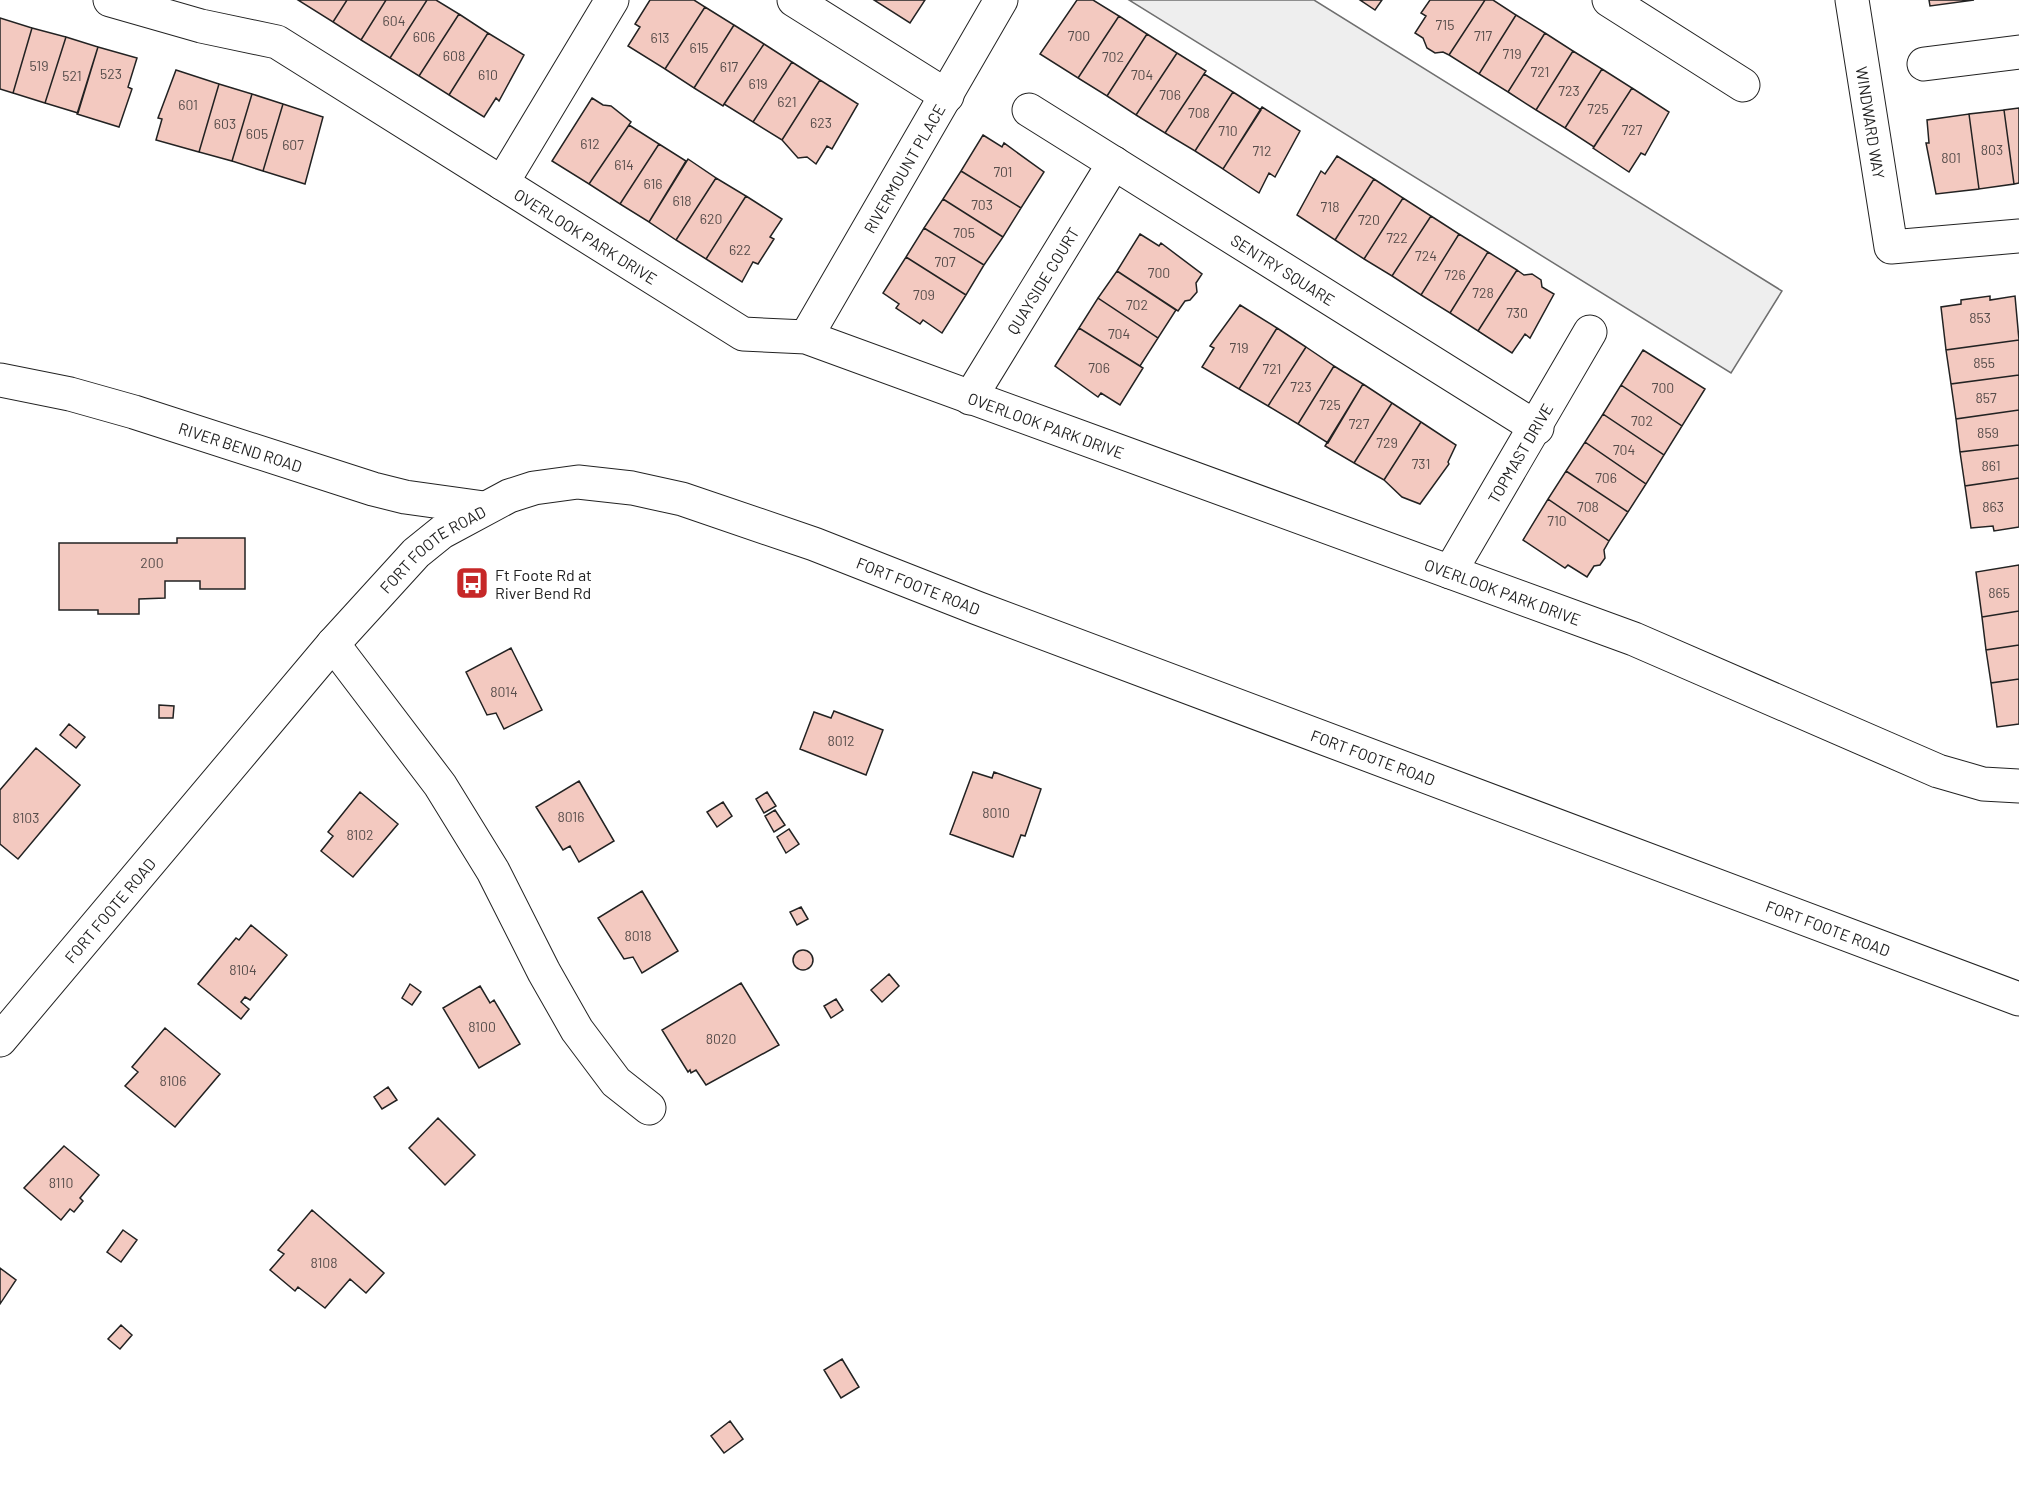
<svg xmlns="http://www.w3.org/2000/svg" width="2019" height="1494" font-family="Barlow,sans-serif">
<rect width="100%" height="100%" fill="#fff"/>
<path fill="#eee" stroke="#6f6f6f" stroke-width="1.5" d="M 1129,0 L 1314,0 L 1782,291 L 1731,373 Z"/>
<path fill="#f3c9c0" stroke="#222" stroke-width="1.5" d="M 298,0 L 347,0 L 333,22 Z
M 347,0 L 386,0 L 361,40 L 333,22 Z
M 386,0 L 427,0 L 390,58 L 361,40 Z
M 427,0 L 436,0 L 459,14 L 419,76 L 390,58 Z
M 650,0 L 694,0 L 705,7 L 665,69 L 628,46 L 640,27 L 635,24 Z
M 874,0 L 925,0 L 910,23 Z
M 1077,0 L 1093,0 L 1119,16 L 1078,78 L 1040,54 Z
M 1360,0 L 1382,0 L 1375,10 Z
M 1430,0 L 1485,0 L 1449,55 L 1443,52 L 1435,53 L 1427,48 L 1423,38 L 1415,33 L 1426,16 L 1421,13 Z
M 1485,0 L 1493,0 L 1516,15 L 1479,74 L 1449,55 Z
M 1929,0 L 1974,0 L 1930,6 Z
M 705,7 L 734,25 L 694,88 L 665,69 Z
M 459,14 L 488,33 L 449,95 L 419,76 Z
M 1516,15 L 1545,33 L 1508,92 L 1479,74 Z
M 1119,16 L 1147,34 L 1107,96 L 1078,78 Z
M 0,18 L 32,28 L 13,93 L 0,89 Z
M 734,25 L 764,44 L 723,106 L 694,88 Z
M 32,28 L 66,37 L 45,103 L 13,93 Z
M 488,33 L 524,55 L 499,101 L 496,98 L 484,117 L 449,95 Z
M 1545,33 L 1573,51 L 1536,110 L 1508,92 Z
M 1147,34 L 1177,53 L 1136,115 L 1107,96 Z
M 66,37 L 98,47 L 78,113 L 45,103 Z
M 764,44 L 792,62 L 753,122 L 724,104 Z
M 98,47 L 137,58 L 128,87 L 132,89 L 119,127 L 77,114 Z
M 1573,51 L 1602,69 L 1565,128 L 1536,110 Z
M 1177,53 L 1206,71 L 1165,133 L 1136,115 Z
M 792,62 L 820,80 L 782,140 L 753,122 Z
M 1602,69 L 1632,88 L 1594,147 L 1565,128 Z
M 176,70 L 219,84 L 199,152 L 156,140 L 162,119 L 158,118 Z
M 1204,74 L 1233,92 L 1195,151 L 1165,133 Z
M 820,80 L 858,104 L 832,149 L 827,146 L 816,164 L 807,157 L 798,158 L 782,140 Z
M 219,84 L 252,94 L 232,161 L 199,152 Z
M 1632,88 L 1669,112 L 1645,155 L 1641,153 L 1629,172 L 1593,148 Z
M 1233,92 L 1261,110 L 1223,169 L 1195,151 Z
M 252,94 L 283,104 L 263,171 L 232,161 Z
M 592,98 L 603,105 L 611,106 L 631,122 L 589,184 L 552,161 Z
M 283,104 L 323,117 L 305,184 L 263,171 Z
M 1262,107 L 1300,131 L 1275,177 L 1269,173 L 1259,193 L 1223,169 Z
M 2019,108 L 2019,183 L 2014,184 L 2004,110 Z
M 2004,110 L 2014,184 L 1979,189 L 1969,114 Z
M 1969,114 L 1979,189 L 1936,194 L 1926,143 L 1929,143 L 1927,120 Z
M 629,125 L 659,144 L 620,204 L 589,184 Z
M 983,135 L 1002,147 L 1004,143 L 1044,172 L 1021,208 L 961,171 Z
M 659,144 L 686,161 L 649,222 L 620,204 Z
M 1337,156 L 1374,179 L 1335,240 L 1297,215 L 1321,171 L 1325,174 Z
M 688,159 L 716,178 L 676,240 L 649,222 Z
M 961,171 L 1021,208 L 1003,237 L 943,199 Z
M 716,178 L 746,196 L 706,259 L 676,240 Z
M 1374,179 L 1403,198 L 1364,259 L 1335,240 Z
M 746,196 L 782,219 L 770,237 L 774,239 L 758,264 L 753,262 L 742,282 L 706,259 Z
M 1403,198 L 1431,216 L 1392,276 L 1364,259 Z
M 943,199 L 1003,237 L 984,265 L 924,228 Z
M 1431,216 L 1459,234 L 1421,295 L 1392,276 Z
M 924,228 L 984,265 L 966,295 L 906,257 Z
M 1140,234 L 1159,246 L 1161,243 L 1202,274 L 1196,283 L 1197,292 L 1190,300 L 1185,301 L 1178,311 L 1117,271 Z
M 1459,234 L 1488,252 L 1450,313 L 1421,295 Z
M 1488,252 L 1517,270 L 1478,331 L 1450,313 Z
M 906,257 L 966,295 L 942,333 L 923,320 L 920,324 L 896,308 L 899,304 L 883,293 Z
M 1517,270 L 1524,275 L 1532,274 L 1541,280 L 1542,287 L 1554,294 L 1530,338 L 1525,334 L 1512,353 L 1478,331 Z
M 1117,271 L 1176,310 L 1158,338 L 1098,298 Z
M 1990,296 L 1990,300 L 2015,296 L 2019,340 L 1946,350 L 1941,307 L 1961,304 L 1961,300 Z
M 1098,298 L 1158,338 L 1140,366 L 1079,328 Z
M 1240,305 L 1277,328 L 1239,389 L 1202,367 L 1214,348 L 1210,346 Z
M 1079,328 L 1143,368 L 1120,405 L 1101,393 L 1098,397 L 1055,366 Z
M 1277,328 L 1306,347 L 1268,406 L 1239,389 Z
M 2019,340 L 2019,375 L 1951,384 L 1946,350 Z
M 1306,347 L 1334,366 L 1298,424 L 1268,406 Z
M 1643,350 L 1705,389 L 1682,426 L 1621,385 Z
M 1334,366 L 1363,384 L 1328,443 L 1298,424 Z
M 2019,375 L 2019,410 L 1956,419 L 1951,384 Z
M 1363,384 L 1392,403 L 1354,463 L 1325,446 Z
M 1621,385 L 1682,426 L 1664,455 L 1603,414 Z
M 1392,403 L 1421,422 L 1384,480 L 1354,463 Z
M 2019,410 L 2019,445 L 1960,452 L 1956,419 Z
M 1603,414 L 1664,455 L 1646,484 L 1585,442 Z
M 1421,422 L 1456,445 L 1448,462 L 1449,464 L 1420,504 L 1402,497 L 1384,480 Z
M 1585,442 L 1646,484 L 1628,512 L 1566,471 Z
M 2019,445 L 2019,478 L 1965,486 L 1960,452 Z
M 1566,471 L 1628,512 L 1609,541 L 1548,499 Z
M 2019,478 L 2019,527 L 1994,531 L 1993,526 L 1971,528 L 1965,486 Z
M 1548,499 L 1609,541 L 1604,550 L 1605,558 L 1600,565 L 1594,566 L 1587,577 L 1568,565 L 1565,568 L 1523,540 Z
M 177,538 L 245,538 L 245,589 L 200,589 L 200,581 L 165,581 L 165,598 L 139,599 L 139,614 L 98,614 L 98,610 L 59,610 L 59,543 L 177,543 Z
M 2019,565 L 2019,611 L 1982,617 L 1976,572 Z
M 2019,611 L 2019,645 L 1986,650 L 1982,617 Z
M 2019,645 L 2019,679 L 1991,683 L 1986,650 Z
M 511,648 L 542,710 L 504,729 L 496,713 L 487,715 L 466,672 Z
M 2019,679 L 2019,724 L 1997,727 L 1991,683 Z
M 159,705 L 174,706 L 173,718 L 159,718 Z
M 834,711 L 883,730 L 866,775 L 800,749 L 814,712 L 831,718 Z
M 69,724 L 85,737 L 76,748 L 60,735 Z
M 36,748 L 80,785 L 18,859 L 0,844 L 0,790 Z
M 973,772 L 992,778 L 994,772 L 1041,789 L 1025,836 L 1021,835 L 1013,857 L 950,834 Z
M 579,781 L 614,841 L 579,862 L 570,846 L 563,850 L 536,807 Z
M 360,792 L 398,824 L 353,877 L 321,851 L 333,836 L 328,832 Z
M 767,792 L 776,806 L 764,813 L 756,799 Z
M 723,802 L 732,816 L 717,827 L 707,812 Z
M 775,810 L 785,825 L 774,832 L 765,816 Z
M 789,829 L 799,844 L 786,853 L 777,837 Z
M 642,891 L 678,951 L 642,973 L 633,957 L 624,959 L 598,918 Z
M 801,907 L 808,919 L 797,925 L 790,912 Z
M 251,925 L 287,955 L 250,1000 L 245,997 L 241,1002 L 249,1009 L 241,1019 L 198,984 L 236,938 L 239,940 Z
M793 960a10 10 0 1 1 20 0a10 10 0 1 1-20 0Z
M 889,974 L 899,986 L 882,1002 L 871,990 Z
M 741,983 L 779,1045 L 706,1085 L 696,1070 L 691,1073 L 690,1070 L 688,1072 L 662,1030 Z
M 410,984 L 421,992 L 412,1005 L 402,998 Z
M 480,986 L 490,1003 L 494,1000 L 520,1044 L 479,1068 L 443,1008 Z
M 836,999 L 843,1010 L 831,1018 L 824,1006 Z
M 165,1028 L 220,1074 L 175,1127 L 125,1086 L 138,1072 L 132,1067 Z
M 388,1087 L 397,1100 L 382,1109 L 374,1097 Z
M 438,1118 L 475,1155 L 445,1185 L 409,1148 Z
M 64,1146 L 99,1175 L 80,1198 L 83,1201 L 74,1212 L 70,1209 L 61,1220 L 24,1188 Z
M 312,1210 L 384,1273 L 366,1293 L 350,1279 L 325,1308 L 298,1287 L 295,1291 L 270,1270 L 284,1254 L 278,1250 Z
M 123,1230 L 137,1240 L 121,1262 L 107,1252 Z
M 0,1268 L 16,1280 L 0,1304 Z
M 121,1325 L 132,1335 L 120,1349 L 108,1339 Z
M 842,1359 L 859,1387 L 841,1398 L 824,1370 Z
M 730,1421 L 743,1439 L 724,1453 L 711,1436 Z"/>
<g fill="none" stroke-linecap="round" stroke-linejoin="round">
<defs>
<g id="minor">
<path id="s1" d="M 110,0 L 201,26 L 277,42 L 743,334 L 806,337 L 1634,639 L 1938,771 L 1983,784 L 2019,786"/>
<path d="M 794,0 L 947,96"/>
<path d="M 1609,0 L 1743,85"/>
<path id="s2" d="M 1852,0 L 1891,247 L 2019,236"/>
<path d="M 1924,64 L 2019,52"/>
<path id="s3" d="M 1029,110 L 1537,428"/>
<path d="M 502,183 L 612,0"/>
<path id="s4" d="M 806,337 L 1001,0"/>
<path id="s5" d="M 0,380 L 70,394 L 134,412 L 373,489 L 405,497 L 484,508"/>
<path id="s6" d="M 970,398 L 1114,163"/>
<path id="s7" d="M 1450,572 L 1590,332"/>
<path d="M 333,644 L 440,785 L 493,871 L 544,972 L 577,1030 L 616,1082 L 649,1108"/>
<path id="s8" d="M 0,1040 L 333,644 L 416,553 L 442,532 L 509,496 L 534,488 L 578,482 L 632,488 L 682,499 L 814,544 L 977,608 L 2019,999"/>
</g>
</defs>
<use href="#minor" stroke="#222" stroke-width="35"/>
<use href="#minor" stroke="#fff" stroke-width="33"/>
</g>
<defs>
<symbol id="bus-square" viewBox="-11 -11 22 22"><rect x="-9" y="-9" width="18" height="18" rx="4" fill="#c62828" stroke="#fff"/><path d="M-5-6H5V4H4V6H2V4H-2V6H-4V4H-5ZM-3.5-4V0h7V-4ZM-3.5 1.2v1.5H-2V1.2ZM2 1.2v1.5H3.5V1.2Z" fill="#fff"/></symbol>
</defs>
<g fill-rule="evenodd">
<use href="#bus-square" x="453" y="564" width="38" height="38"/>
</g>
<g text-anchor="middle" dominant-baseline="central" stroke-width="4.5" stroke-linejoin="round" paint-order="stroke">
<g font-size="14" fill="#564c4a">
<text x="394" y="20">604</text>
<text x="1445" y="24">715</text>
<text x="1079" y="35">700</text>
<text x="1483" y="35">717</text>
<text x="424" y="36">606</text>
<text x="660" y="37">613</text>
<text x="699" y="47">615</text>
<text x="1512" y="53">719</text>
<text x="454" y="55">608</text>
<text x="1113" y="56">702</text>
<text x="39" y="65">519</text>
<text x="729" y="66">617</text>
<text x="1540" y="71">721</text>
<text x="111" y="73">523</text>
<text x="488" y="74">610</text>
<text x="1142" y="74">704</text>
<text x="72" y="75">521</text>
<text x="758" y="83">619</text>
<text x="1569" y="90">723</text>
<text x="1170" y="94">706</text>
<text x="787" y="101">621</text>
<text x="188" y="104">601</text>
<text x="1598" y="108">725</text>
<text x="1199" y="112">708</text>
<text x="821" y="122">623</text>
<text x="225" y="123">603</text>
<text x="1632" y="129">727</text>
<text x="1228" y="130">710</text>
<text x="257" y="133">605</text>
<text x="590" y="143">612</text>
<text x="293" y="144">607</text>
<text x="1992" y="149">803</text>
<text x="1262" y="150">712</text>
<text x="1951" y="157">801</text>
<text x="624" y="164">614</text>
<text x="1003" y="171">701</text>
<text x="653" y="183">616</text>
<text x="682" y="200">618</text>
<text x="982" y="204">703</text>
<text x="1330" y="206">718</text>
<text x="711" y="218">620</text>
<text x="1369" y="219">720</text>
<text x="964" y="232">705</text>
<text x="1397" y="237">722</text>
<text x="740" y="249">622</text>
<text x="1426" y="255">724</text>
<text x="945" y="261">707</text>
<text x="1159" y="272">700</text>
<text x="1455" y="274">726</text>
<text x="1483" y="292">728</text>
<text x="924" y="294">709</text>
<text x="1137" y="304">702</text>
<text x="1517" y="312">730</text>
<text x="1980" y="317">853</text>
<text x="1119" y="333">704</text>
<text x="1239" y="347">719</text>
<text x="1984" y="362">855</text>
<text x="1099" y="367">706</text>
<text x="1272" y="368">721</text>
<text x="1301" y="386">723</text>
<text x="1663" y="387">700</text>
<text x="1986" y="397">857</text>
<text x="1330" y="404">725</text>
<text x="1642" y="420">702</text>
<text x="1359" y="423">727</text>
<text x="1988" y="432">859</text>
<text x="1387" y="442">729</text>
<text x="1624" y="449">704</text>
<text x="1421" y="463">731</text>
<text x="1991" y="465">861</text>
<text x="1606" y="477">706</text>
<text x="1588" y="506">708</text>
<text x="1993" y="506">863</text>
<text x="1557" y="520">710</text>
<text x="152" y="562">200</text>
<text x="1999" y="592">865</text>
<text x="504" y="691">8014</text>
<text x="841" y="740">8012</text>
<text x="996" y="812">8010</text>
<text x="571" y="816">8016</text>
<text x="26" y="817">8103</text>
<text x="360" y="834">8102</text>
<text x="638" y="935">8018</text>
<text x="243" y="969">8104</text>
<text x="482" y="1026">8100</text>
<text x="721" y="1038">8020</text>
<text x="173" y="1080">8106</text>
<text x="61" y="1182">8110</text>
<text x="324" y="1262">8108</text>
</g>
<g font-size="16" fill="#222" stroke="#fff">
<text stroke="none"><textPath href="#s2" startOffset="124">WINDWARD WAY</textPath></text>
<text stroke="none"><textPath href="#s4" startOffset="195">RIVERMOUNT PLACE</textPath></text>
<text stroke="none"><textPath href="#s1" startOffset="537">OVERLOOK PARK DRIVE</textPath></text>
<text stroke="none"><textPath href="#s3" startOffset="300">SENTRY SQUARE</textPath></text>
<text stroke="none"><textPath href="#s6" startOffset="138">QUAYSIDE COURT</textPath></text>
<text stroke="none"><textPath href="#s1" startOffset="1041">OVERLOOK PARK DRIVE</textPath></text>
<text stroke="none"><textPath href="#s5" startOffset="250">RIVER BEND ROAD</textPath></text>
<text stroke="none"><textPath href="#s7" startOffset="138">TOPMAST DRIVE</textPath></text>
<text stroke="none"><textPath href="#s8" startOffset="656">FORT FOOTE ROAD</textPath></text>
<text stroke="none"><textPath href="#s8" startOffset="1178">FORT FOOTE ROAD</textPath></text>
<text stroke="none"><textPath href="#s1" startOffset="1527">OVERLOOK PARK DRIVE</textPath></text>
<text stroke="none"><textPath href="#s8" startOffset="1664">FORT FOOTE ROAD</textPath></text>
<text stroke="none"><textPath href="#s8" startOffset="170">FORT FOOTE ROAD</textPath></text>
<text stroke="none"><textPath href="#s8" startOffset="2150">FORT FOOTE ROAD</textPath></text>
</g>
<g font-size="16" fill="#222" stroke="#fff" text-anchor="start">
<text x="495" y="574">Ft Foote Rd at<tspan x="495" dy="18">River Bend Rd</tspan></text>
</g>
</g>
</svg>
